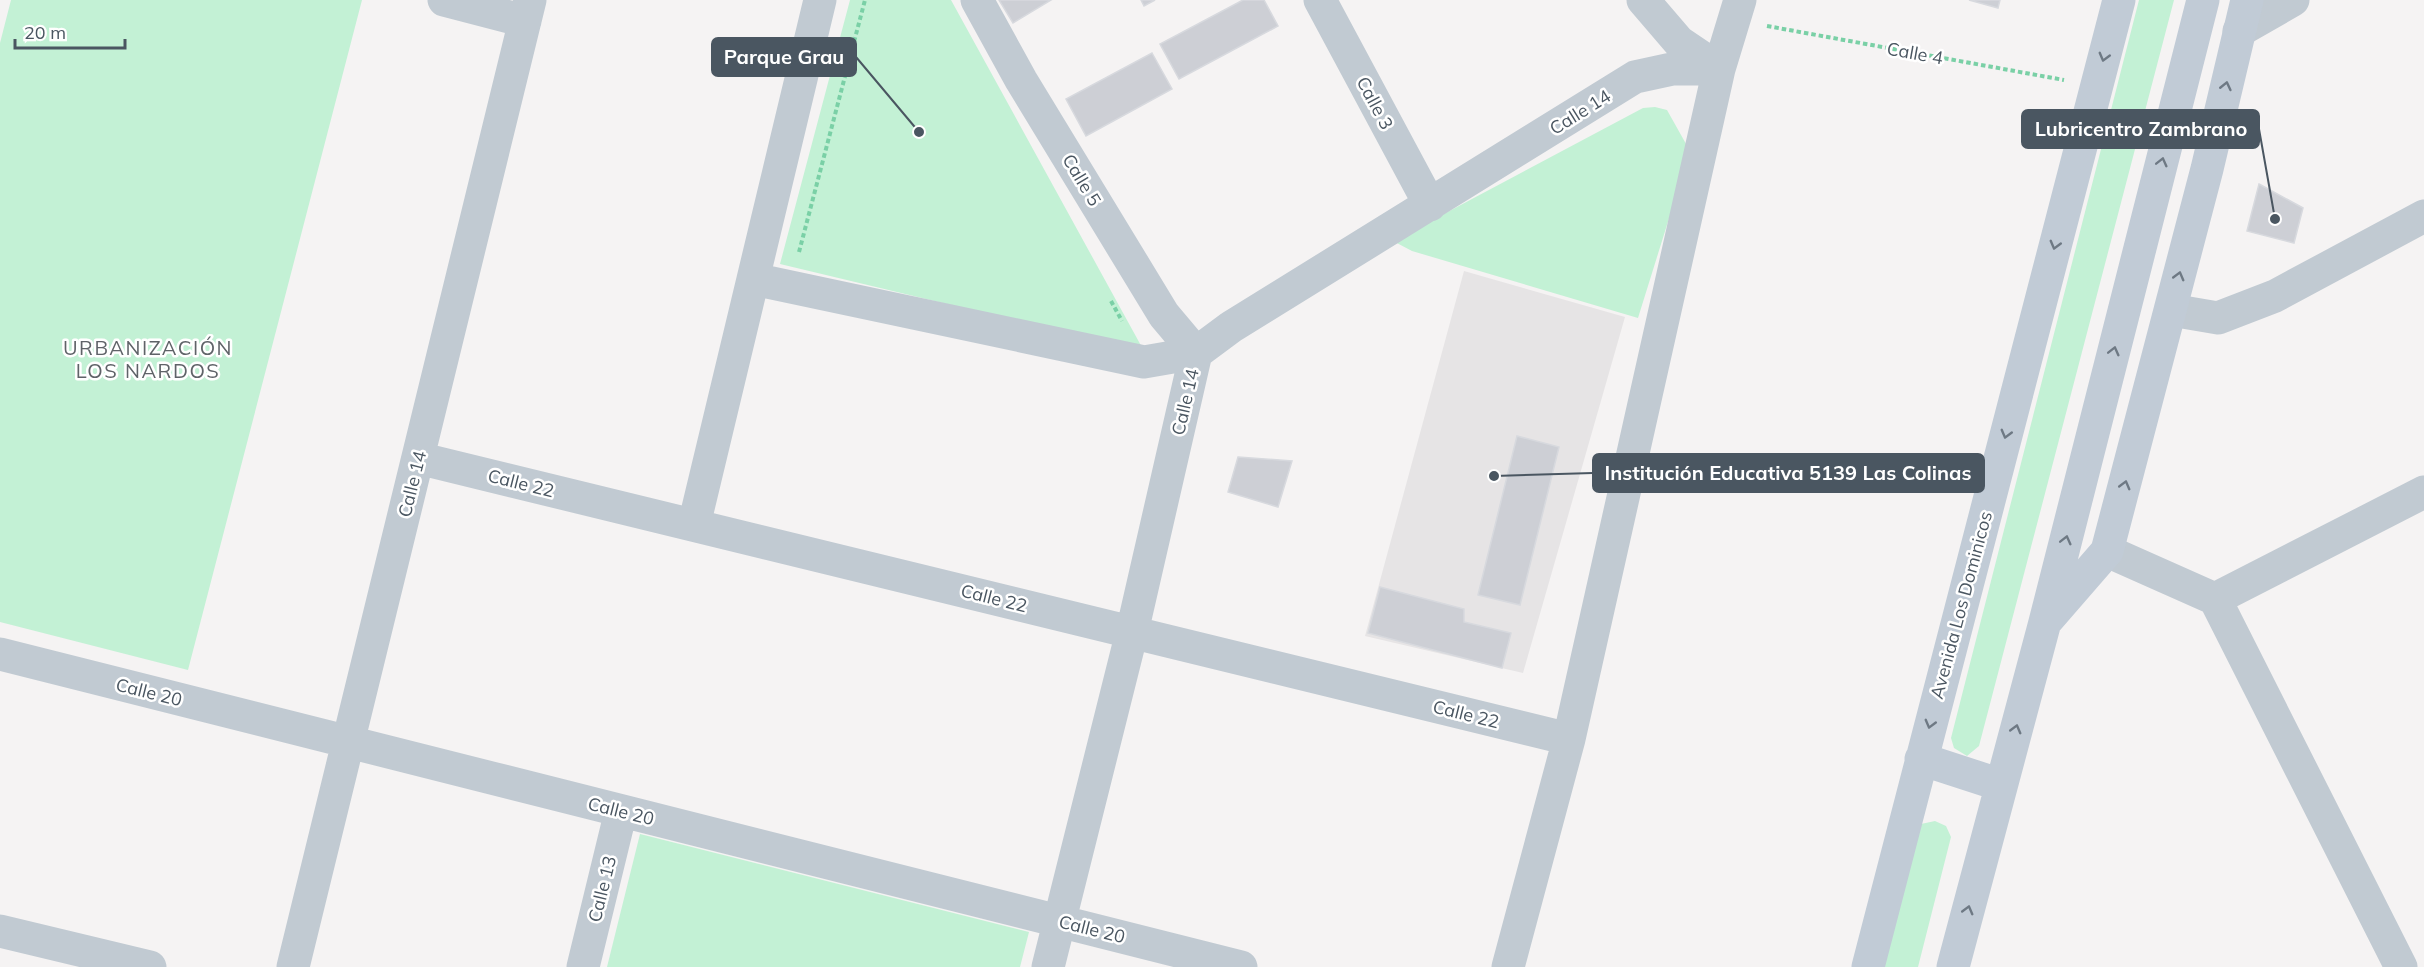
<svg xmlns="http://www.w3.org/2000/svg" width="2424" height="967" font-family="Mulish,sans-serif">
<rect width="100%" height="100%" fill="#f5f3f3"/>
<path fill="#e6e4e5" d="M 1464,271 L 1625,317 L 1523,673 L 1365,636 Z"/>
<path fill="#c3f1d5" d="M 11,0 L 362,0 L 188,670 L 0,622 L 0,43 Z
M 850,0 L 951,0 L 1144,351 L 780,264 Z
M 2139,0 L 2174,0 L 1979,746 L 1967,756 L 1954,748 L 1951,738 Z
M 1655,107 L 1667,110 L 1690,151 L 1638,318 L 1412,251 L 1393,241 L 1643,108 Z
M 1935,821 L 1946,826 L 1951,837 L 1918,967 L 1884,967 L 1921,824 Z
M 640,834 L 1029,932 L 1020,967 L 607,967 Z"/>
<path fill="#cdcfd5" stroke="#d7d9de" stroke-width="1.5" d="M 999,0 L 1051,0 L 1013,23 Z
M 1141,0 L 1155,0 L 1144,6 Z
M 1243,0 L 1264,0 L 1278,26 L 1179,79 L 1160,44 Z
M 1969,0 L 2000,0 L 1998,8 Z
M 1152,53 L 1172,89 L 1086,136 L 1066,99 Z
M 2259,184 L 2303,208 L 2294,243 L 2247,231 Z
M 1517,436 L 1559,447 L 1520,605 L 1478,595 Z
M 1238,457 L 1292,461 L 1278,507 L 1228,492 Z
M 1380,587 L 1464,609 L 1464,622 L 1511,633 L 1502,668 L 1368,633 Z"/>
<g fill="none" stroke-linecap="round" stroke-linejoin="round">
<path stroke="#7ad0a6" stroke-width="4" stroke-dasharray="4.5 3" stroke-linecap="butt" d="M 1767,26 L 2064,80
M 799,252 L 865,0
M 1111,301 L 1122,321"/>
<path stroke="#c1cad2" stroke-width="33" d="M 444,0 L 525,21
M 977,0 L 1021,80 L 1164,315 L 1196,353
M 1320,0 L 1430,205
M 1643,0 L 1679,42 L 1719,69
M 2239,31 L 2293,0
M 753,279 L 1144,362 L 1196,353
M 2171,310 L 2218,318 L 2275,296 L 2424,216
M 418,458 L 1569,739
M 694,525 L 820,0
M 2107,551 L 2215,599 L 2424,492
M 2215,599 L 2401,967
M 0,654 L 1241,967
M 0,931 L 150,967
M 293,967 L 530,0
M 583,967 L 621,811
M 1048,967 L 1132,632 L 1196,353 L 1231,327 L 1635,77 L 1672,69 L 1719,69
M 1508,967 L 1569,739 L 1719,69 L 1740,0"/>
<path stroke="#c1cbd6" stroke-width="33" d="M 2048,619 L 2107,551 L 2207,169 L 2247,0
M 1921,759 L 2001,785
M 1868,967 L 2119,0
M 1953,967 L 2045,622 L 2203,0"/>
</g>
<defs><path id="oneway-chevron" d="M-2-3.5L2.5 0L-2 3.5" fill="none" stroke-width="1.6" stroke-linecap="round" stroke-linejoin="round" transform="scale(1.5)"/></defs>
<g stroke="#6e7984">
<use href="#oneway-chevron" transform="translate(2104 57) rotate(105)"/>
<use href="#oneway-chevron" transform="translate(2226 86) rotate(-77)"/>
<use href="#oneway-chevron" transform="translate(2162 162) rotate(-76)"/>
<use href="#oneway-chevron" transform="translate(2055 245) rotate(105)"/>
<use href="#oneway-chevron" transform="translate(2179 276) rotate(-75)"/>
<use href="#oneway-chevron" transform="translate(2114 351) rotate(-76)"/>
<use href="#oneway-chevron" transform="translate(2006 434) rotate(105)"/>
<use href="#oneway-chevron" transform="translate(2125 485) rotate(-75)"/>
<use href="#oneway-chevron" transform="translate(2066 540) rotate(-76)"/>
<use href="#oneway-chevron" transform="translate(1930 724) rotate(105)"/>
<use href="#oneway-chevron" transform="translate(2016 729) rotate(-75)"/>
<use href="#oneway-chevron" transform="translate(1968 910) rotate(-75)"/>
</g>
<g text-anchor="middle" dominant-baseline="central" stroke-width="5" stroke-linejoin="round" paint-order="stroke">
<g font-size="18" fill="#4a5661" stroke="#fff">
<text transform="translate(1915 53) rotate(10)">Calle 4</text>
<text transform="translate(1375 103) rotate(62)">Calle 3</text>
<text transform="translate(1580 112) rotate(-32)">Calle 14</text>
<text transform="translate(1082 180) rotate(59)">Calle 5</text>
<text transform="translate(1185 402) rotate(-77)">Calle 14</text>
<text transform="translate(521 483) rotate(14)">Calle 22</text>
<text transform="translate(412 484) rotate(-76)">Calle 14</text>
<text transform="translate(994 598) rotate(14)">Calle 22</text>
<text transform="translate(1961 605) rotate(-75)">Avenida Los Dominicos</text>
<text transform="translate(149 692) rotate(14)">Calle 20</text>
<text transform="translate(1466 714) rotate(14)">Calle 22</text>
<text transform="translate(621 811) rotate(14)">Calle 20</text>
<text transform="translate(602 889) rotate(-76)">Calle 13</text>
<text transform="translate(1092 929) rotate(14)">Calle 20</text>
</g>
<g font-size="20" letter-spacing="1.5" fill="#5f6368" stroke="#fff">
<text x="148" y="347">URBANIZACIÓN<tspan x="148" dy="23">LOS NARDOS</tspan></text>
</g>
</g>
<path fill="none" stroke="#4a5661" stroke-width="2" d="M919 132L856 57M2275 219L2259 129M1494 476L1593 473"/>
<g fill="#4a5661" stroke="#fff" stroke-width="2">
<circle cx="919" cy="132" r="6"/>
<circle cx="2275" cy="219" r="6"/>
<circle cx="1494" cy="476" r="6"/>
</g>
<g fill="#4a5661" stroke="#4a5661" stroke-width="2">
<rect x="712" y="38" width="144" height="38" rx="6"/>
<rect x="2022" y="110" width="237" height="38" rx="6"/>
<rect x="1593" y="454" width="391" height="38" rx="6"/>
</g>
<g font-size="20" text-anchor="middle" font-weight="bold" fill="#fff">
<text x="784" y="64">Parque Grau</text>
<text x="2141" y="136">Lubricentro Zambrano</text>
<text x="1788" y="480">Institución Educativa 5139 Las Colinas</text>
</g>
<path d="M15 39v9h110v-9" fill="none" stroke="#4a5661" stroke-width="3"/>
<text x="24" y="39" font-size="18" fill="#4a5661" stroke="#ffffff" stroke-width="4.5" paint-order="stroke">20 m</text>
</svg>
